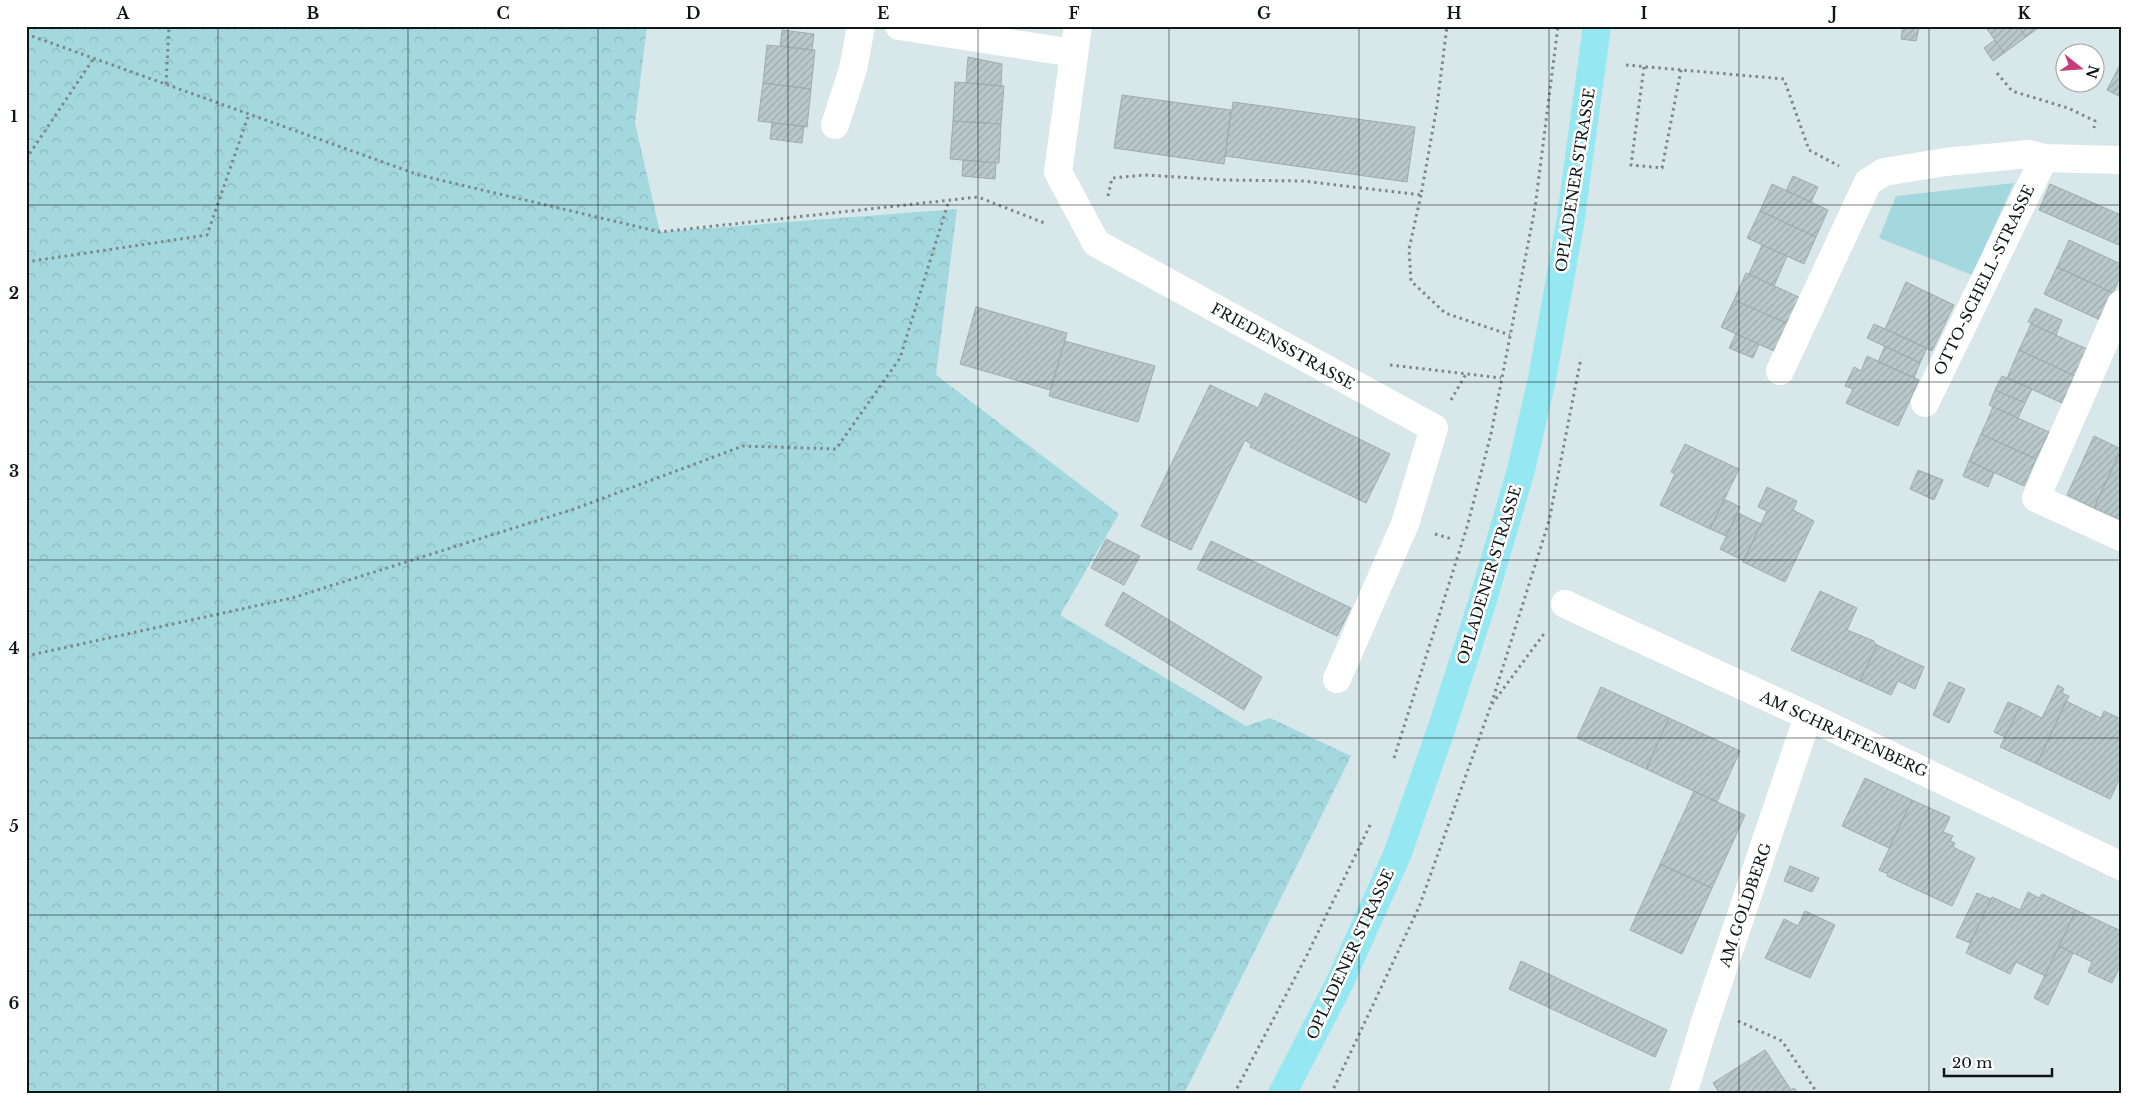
<svg xmlns="http://www.w3.org/2000/svg" width="2147" height="1120" font-family="'Libre Baskerville',serif">
<defs>
<pattern id="forest-crowns" width="20" height="18" patternUnits="userSpaceOnUse" patternTransform="scale(1.25)"><rect width="20" height="18" fill="#a4d8df"/><path d="M2 6a3 3 0 1 1 6 0M12 15a3 3 0 1 1 6 0" fill="none" stroke="#8cb9bf"/></pattern>
<pattern id="building-hatch" width="6" height="6" patternUnits="userSpaceOnUse" patternTransform="scale(1.25)"><rect width="6" height="6" fill="#b9c8ca"/><path d="M-1 1l2-2M0 6l6-6M5 7l2-2" fill="none" stroke="#9eabad"/></pattern>
</defs>
<rect width="100%" height="100%" fill="#d8e7e9"/>
<path fill="#a4d8df" d="M 2014,183 L 1972,275 L 1879,238 L 1896,196 Z"/>
<path fill="url(#forest-crowns)" d="M 26,26 L 647,26 L 635,123 L 660,232 L 957,209 L 936,375 L 1119,514 L 1060,615 L 1246,726 L 1270,718 L 1351,756 L 1184,1094 L 26,1094 Z"/>
<path fill="url(#building-hatch)" stroke="#9eacae" d="M 1903,26 L 1919,28 L 1916,41 L 1901,39 Z
M 1985,26 L 2018,26 L 2026,37 L 2004,53 Z
M 2018,26 L 2041,26 L 2026,37 Z
M 782,30 L 814,34 L 812,50 L 780,46 Z
M 1995,40 L 2004,53 L 1993,61 L 1984,48 Z
M 767,45 L 815,50 L 811,89 L 763,83 Z
M 968,57 L 1002,64 L 1001,86 L 966,83 Z
M 2121,63 L 2121,97 L 2107,90 Z
M 955,82 L 1004,86 L 1001,124 L 953,121 Z
M 763,83 L 811,89 L 807,127 L 758,121 Z
M 1122,95 L 1231,110 L 1224,164 L 1114,148 Z
M 1233,102 L 1415,127 L 1407,182 L 1225,156 Z
M 953,121 L 1001,124 L 999,163 L 950,159 Z
M 772,123 L 804,126 L 802,143 L 770,139 Z
M 963,160 L 996,163 L 995,179 L 962,176 Z
M 1793,176 L 1818,187 L 1811,202 L 1786,191 Z
M 1772,184 L 1828,210 L 1816,237 L 1760,211 Z
M 2050,184 L 2121,215 L 2121,246 L 2039,210 Z
M 1760,211 L 1816,237 L 1804,264 L 1747,238 Z
M 2069,240 L 2121,264 L 2121,275 L 2113,293 L 2057,267 Z
M 1762,245 L 1787,256 L 1774,286 L 1749,274 Z
M 2057,267 L 2113,293 L 2100,320 L 2044,294 Z
M 1746,273 L 1803,299 L 1791,325 L 1734,300 Z
M 1906,282 L 1954,305 L 1932,351 L 1885,329 Z
M 1734,300 L 1791,325 L 1778,353 L 1721,327 Z
M 976,307 L 1067,333 L 1050,390 L 960,364 Z
M 2035,308 L 2062,320 L 2056,335 L 2028,322 Z
M 1874,324 L 1927,348 L 1920,363 L 1867,338 Z
M 2031,324 L 2087,349 L 2075,376 L 2019,350 Z
M 1736,334 L 1759,344 L 1753,358 L 1729,348 Z
M 1065,341 L 1155,366 L 1138,422 L 1049,396 Z
M 1885,346 L 1920,363 L 1914,378 L 1878,362 Z
M 2019,350 L 2075,376 L 2062,403 L 2007,378 Z
M 1867,356 L 1919,380 L 1898,426 L 1846,403 L 1853,389 L 1845,386 L 1854,367 L 1861,371 Z
M 2002,376 L 2032,389 L 2025,403 L 1995,390 Z
M 1210,385 L 1258,408 L 1265,393 L 1390,454 L 1366,503 L 1250,447 L 1251,444 L 1245,440 L 1191,550 L 1141,526 Z
M 1995,390 L 2025,403 L 2018,418 L 1989,405 Z
M 1993,407 L 2049,432 L 2036,459 L 1981,434 Z
M 1981,434 L 2036,459 L 2024,486 L 1969,461 Z
M 2094,436 L 2121,449 L 2094,508 L 2067,495 Z
M 1685,444 L 1739,469 L 1710,529 L 1660,505 L 1675,474 L 1671,472 Z
M 2121,450 L 2121,520 L 2094,508 Z
M 1969,461 L 1994,473 L 1988,487 L 1963,476 Z
M 1918,470 L 1943,480 L 1934,500 L 1910,489 Z
M 1767,487 L 1797,501 L 1793,510 L 1814,521 L 1785,582 L 1743,562 L 1767,511 L 1758,507 Z
M 1724,499 L 1740,507 L 1726,536 L 1710,529 Z
M 1738,513 L 1761,524 L 1744,561 L 1720,549 Z
M 1106,539 L 1140,556 L 1124,585 L 1091,568 Z
M 1211,541 L 1351,608 L 1337,636 L 1197,569 Z
M 1820,591 L 1857,608 L 1847,630 L 1874,641 L 1874,643 L 1877,645 L 1860,681 L 1791,650 Z
M 1123,592 L 1262,677 L 1244,710 L 1105,625 Z
M 1877,645 L 1924,667 L 1915,689 L 1898,681 L 1891,695 L 1860,681 Z
M 1949,682 L 1965,689 L 1949,723 L 1933,715 Z
M 2058,685 L 2064,689 L 2062,693 L 2069,696 L 2037,764 L 2000,747 L 2020,707 L 2042,718 Z
M 1601,687 L 1669,718 L 1646,769 L 1577,738 Z
M 2066,701 L 2101,718 L 2104,711 L 2121,719 L 2121,776 L 2110,799 L 2037,764 Z
M 2008,702 L 2020,707 L 2005,737 L 1994,732 Z
M 1669,718 L 1740,751 L 1717,802 L 1646,769 Z
M 1865,778 L 1912,800 L 1889,848 L 1842,826 Z
M 1694,791 L 1745,815 L 1712,888 L 1660,864 Z
M 1912,800 L 1950,817 L 1943,832 L 1953,836 L 1950,841 L 1955,843 L 1953,847 L 1975,858 L 1952,906 L 1887,876 L 1888,874 L 1879,870 Z
M 1660,864 L 1712,888 L 1682,954 L 1630,930 Z
M 1790,866 L 1819,878 L 1812,892 L 1784,881 Z
M 2028,892 L 2039,898 L 2042,894 L 2076,910 L 2045,976 L 2016,962 L 2010,974 L 1966,953 L 1992,897 L 2020,910 Z
M 1977,893 L 1991,899 L 1970,943 L 1956,937 Z
M 2076,910 L 2121,931 L 2121,964 L 2112,983 L 2088,972 L 2092,962 L 2059,946 Z
M 1805,911 L 1835,925 L 1810,978 L 1765,958 L 1784,919 L 1798,926 Z
M 2059,946 L 2073,953 L 2048,1005 L 2034,998 Z
M 1521,961 L 1667,1030 L 1655,1057 L 1509,989 Z
M 1765,1050 L 1791,1090 L 1794,1088 L 1799,1094 L 1720,1094 L 1713,1083 Z"/>
<g fill="none" stroke-linecap="round" stroke-linejoin="round">
<path stroke="#7c8788" stroke-width="3" stroke-dasharray="2.5 4" stroke-linecap="butt" d="M 26,34 L 419,175 L 660,232 L 978,197 L 1047,224
M 1626,65 L 1784,79 L 1809,150 L 1839,166
M 1644,67 L 1631,165 L 1662,168 L 1681,70
M 1997,73 L 2012,91 L 2068,108 L 2095,121 L 2094,128
M 166,84 L 169,26
M 26,159 L 94,58
M 1421,195 L 1409,249 L 1411,281 L 1445,313 L 1510,335
M 1108,196 L 1112,178 L 1145,175 L 1225,180 L 1303,181 L 1421,195 L 1437,106 L 1447,26
M 26,262 L 207,235 L 249,114
M 1390,365 L 1501,378
M 1451,400 L 1466,374
M 1435,534 L 1452,539
M 26,656 L 292,598 L 574,509 L 743,446 L 836,449 L 900,358 L 949,200
M 1492,704 L 1546,631
M 1394,758 L 1467,527 L 1491,434 L 1535,208 L 1558,26
M 1738,1021 L 1782,1041 L 1818,1094
M 1234,1094 L 1307,955 L 1371,823
M 1331,1094 L 1419,907 L 1490,708 L 1549,521 L 1581,358"/>
<path stroke="#fff" stroke-width="28" d="M 899,26 L 1074,53
M 1078,26 L 1058,172 L 1096,243 L 1434,428 L 1405,524 L 1337,679
M 835,125 L 853,69 L 861,26
M 2121,304 L 2036,498 L 2121,537
M 1780,371 L 1868,182 L 1884,172 L 1945,162 L 2029,154 L 2044,158 L 2121,160
M 1925,403 L 2044,158
M 1565,604 L 1808,716 L 2121,866
M 1683,1094 L 1704,1025 L 1808,716"/>
<path stroke="#95e8f2" stroke-width="28" d="M 1282,1094 L 1339,984 L 1397,855 L 1441,730 L 1482,603 L 1521,470 L 1542,379 L 1570,224 L 1597,26"/>
</g>
<path fill="none" stroke="#101616" stroke-width="1" stroke-opacity="0.55" d="M 218,26 L 218,1094M 408,26 L 408,1094M 598,26 L 598,1094M 788,26 L 788,1094M 978,26 L 978,1094M 1169,26 L 1169,1094M 1359,26 L 1359,1094M 1549,26 L 1549,1094M 1739,26 L 1739,1094M 1929,26 L 1929,1094M 26,205 L 2121,205M 26,382 L 2121,382M 26,560 L 2121,560M 26,738 L 2121,738M 26,915 L 2121,915"/>
<g text-anchor="middle" dominant-baseline="central" stroke-width="5" stroke-linejoin="round" paint-order="stroke">
<g font-size="15" fill="#101616" stroke="#fff">
<text transform="translate(1575 180) rotate(-81)">OPLADENER STRASSE</text>
<text transform="translate(1984 280) rotate(-64)">OTTO-SCHELL-STRASSE</text>
<text transform="translate(1283 346) rotate(29)">FRIEDENSSTRASSE</text>
<text transform="translate(1489 575) rotate(-73)">OPLADENER STRASSE</text>
<text transform="translate(1844 734) rotate(25)">AM SCHRAFFENBERG</text>
<text transform="translate(1745 905) rotate(-71)">AM GOLDBERG</text>
<text transform="translate(1350 954) rotate(-65)">OPLADENER STRASSE</text>
</g>
</g>
<rect width="2147" height="1120" fill="none" stroke="#ffffff" stroke-width="55"/>
<g transform="translate(2080 68) rotate(107)"><circle r="24" fill="#ffffff" stroke="#9fa2a2"/>
<path d="M0-4L9 19L0 12L-9 19Z" fill="#c53d7b"/>
<text y="-8" font-size="14" font-weight="bold" text-anchor="middle" fill="#101616">N</text>
</g>
<path d="M1944 1068v8h108v-8" fill="none" stroke="#101616" stroke-width="2.5"/>
<text x="1952" y="1068" font-size="15" fill="#101616" stroke="#ffffff" stroke-width="4" paint-order="stroke">20 m</text>
<rect x="28" y="28" width="2092" height="1064" fill="none" stroke="#101616" stroke-width="2"/>
<g font-size="16" text-anchor="middle" font-weight="bold" fill="#101616">
<text x="123" y="19">A</text>
<text x="313" y="19">B</text>
<text x="503" y="19">C</text>
<text x="693" y="19">D</text>
<text x="883" y="19">E</text>
<text x="1074" y="19">F</text>
<text x="1264" y="19">G</text>
<text x="1454" y="19">H</text>
<text x="1644" y="19">I</text>
<text x="1834" y="19">J</text>
<text x="2024" y="19">K</text>
<text x="14" y="122">1</text>
<text x="14" y="299">2</text>
<text x="14" y="477">3</text>
<text x="14" y="654">4</text>
<text x="14" y="832">5</text>
<text x="14" y="1009">6</text>
</g>
</svg>
